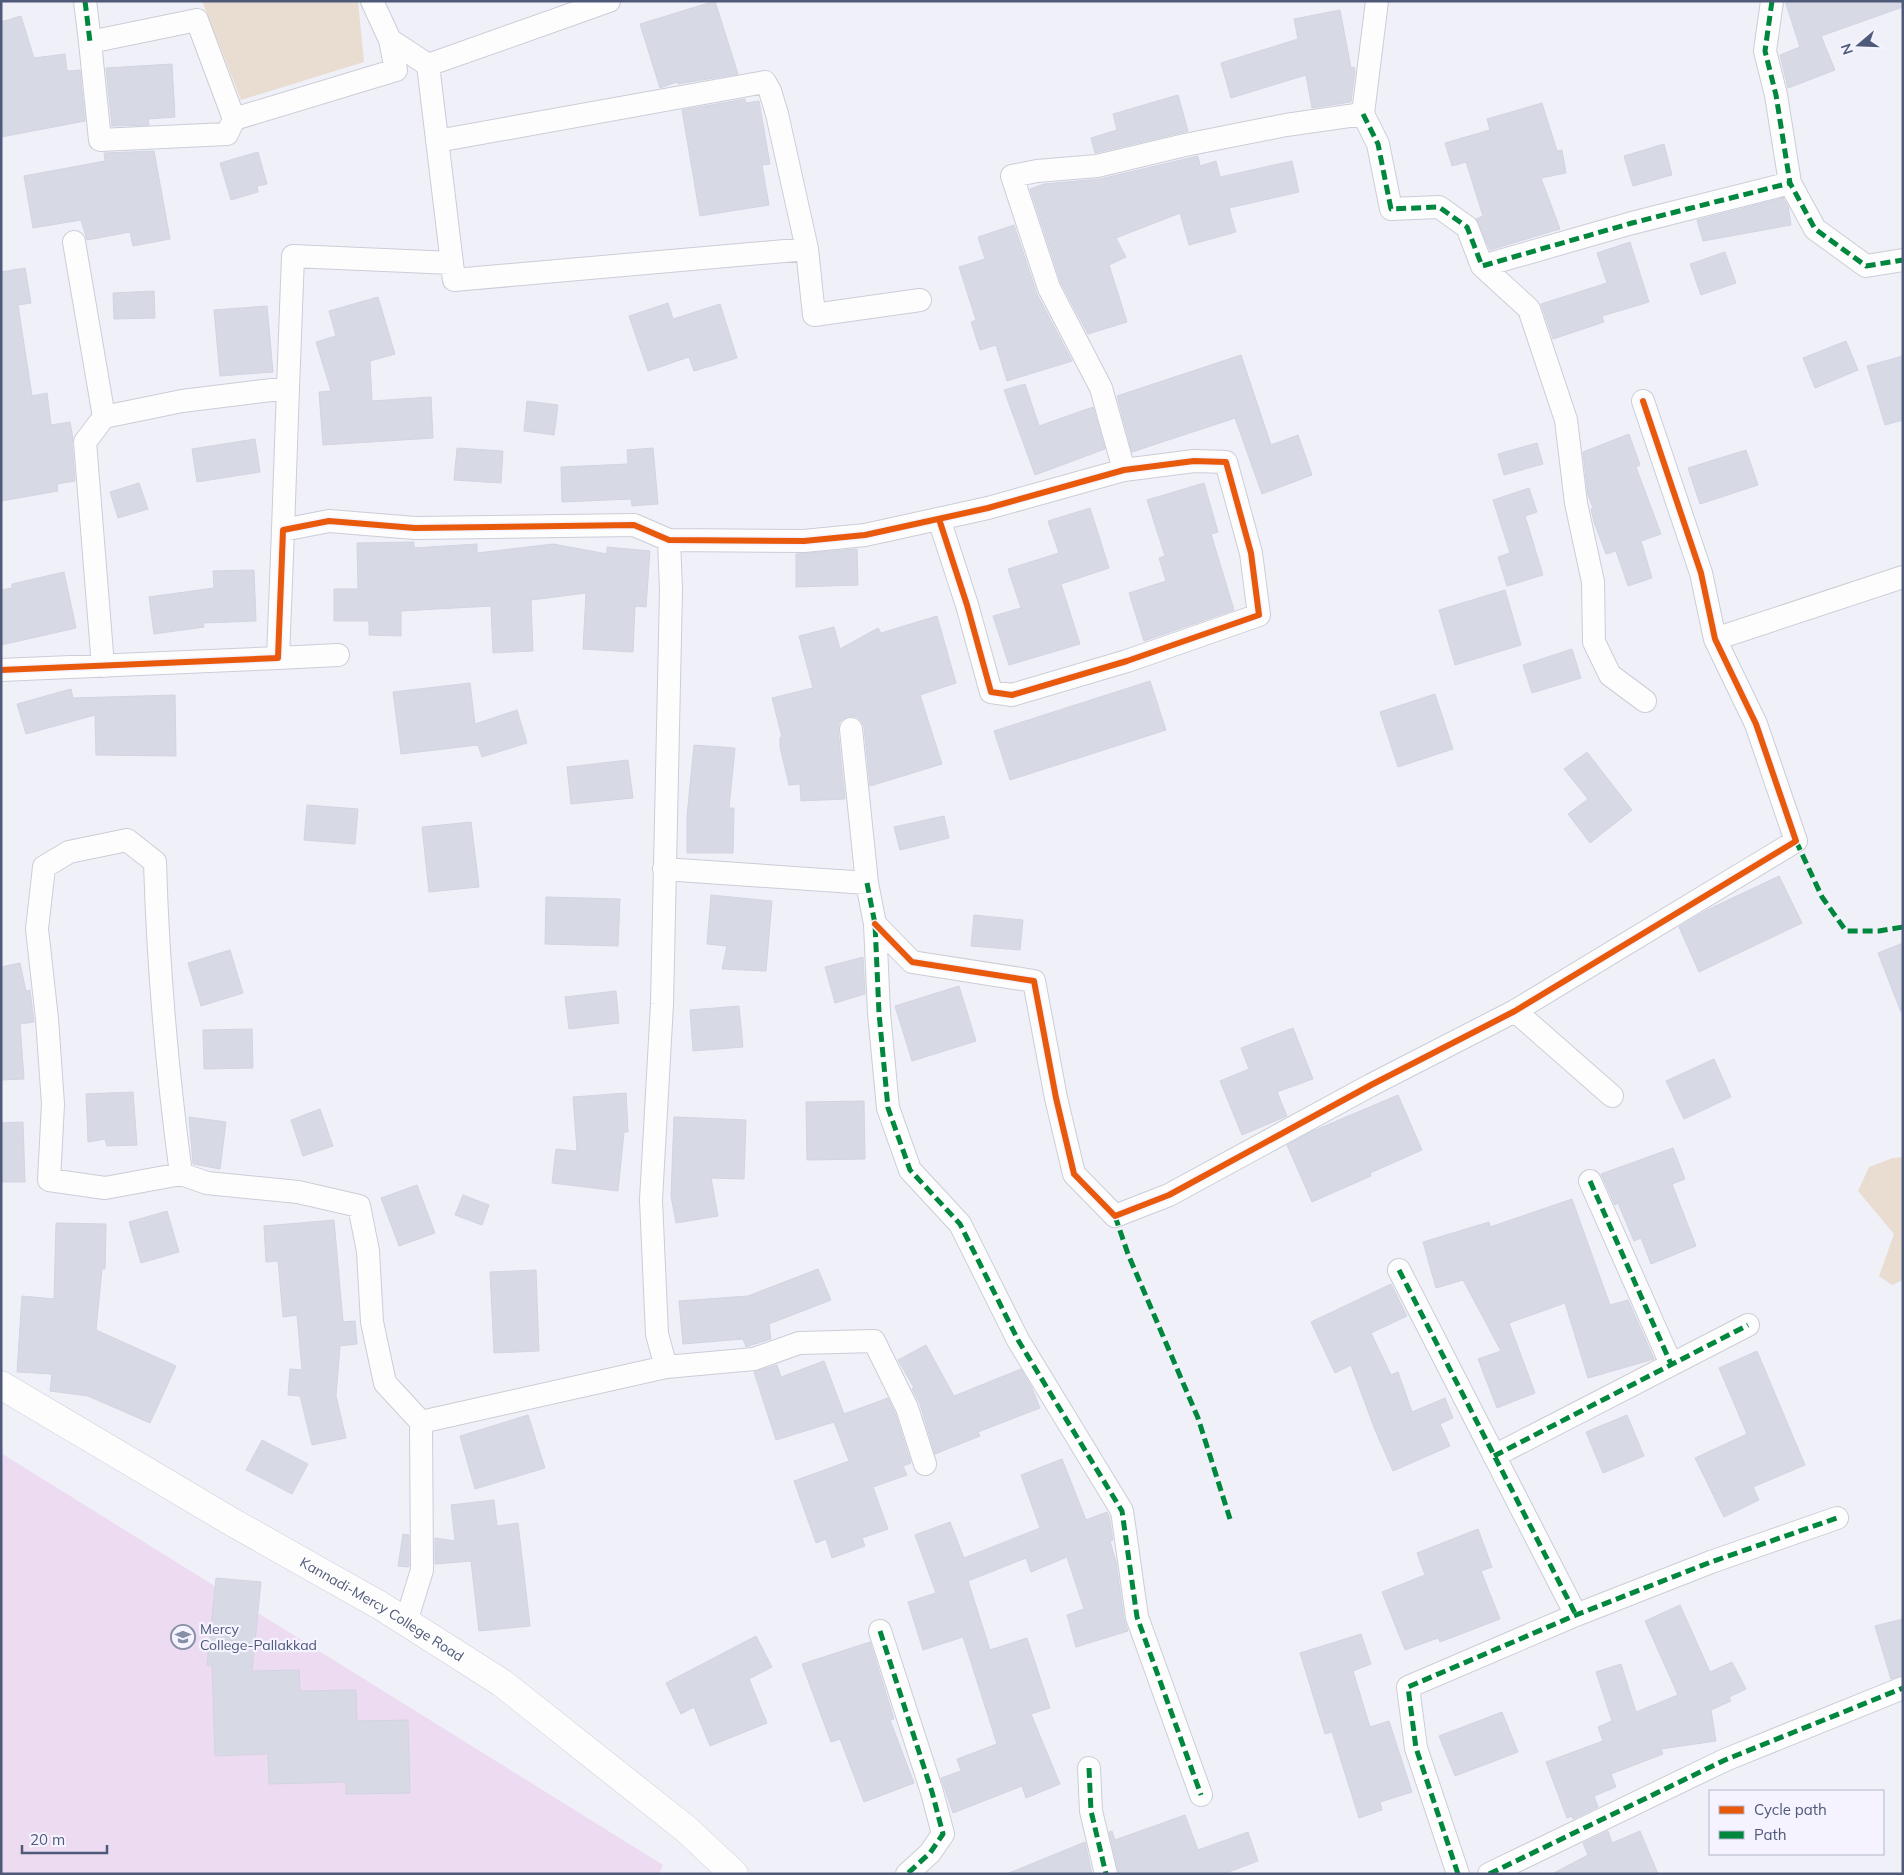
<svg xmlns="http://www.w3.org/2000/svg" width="1904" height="1875" font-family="Mulish,sans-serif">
<rect width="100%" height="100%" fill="#f0f0f8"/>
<path fill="#eddbf1" d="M 1,1453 L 663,1865 L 659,1874 L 1,1874 Z"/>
<path fill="#e9ddd2" d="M 202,1 L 358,1 L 364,62 L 241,100 Z
M 1903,1157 L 1903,1280 L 1892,1285 L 1879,1276 L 1894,1234 L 1858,1191 L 1869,1167 L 1893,1158 Z"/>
<path fill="#d7dae5" stroke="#d2d4e1" d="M 715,1 L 738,74 L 678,84 L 677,82 L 660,88 L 640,24 Z
M 1785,1 L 1903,1 L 1903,7 L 1821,36 L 1835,70 L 1788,88 L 1780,55 L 1800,47 Z
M 1340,10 L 1351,68 L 1354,67 L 1355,71 L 1351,102 L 1312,108 L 1306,75 L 1231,98 L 1221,63 L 1298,39 L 1294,19 Z
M 21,16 L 34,58 L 65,54 L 67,71 L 80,70 L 85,121 L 1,137 L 1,22 Z
M 172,64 L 175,117 L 148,119 L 149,125 L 112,126 L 106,68 Z
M 1178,95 L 1188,131 L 1095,153 L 1091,138 L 1117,130 L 1113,114 Z
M 745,99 L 746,103 L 759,101 L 770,164 L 762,165 L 769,205 L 700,216 L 682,110 Z
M 1542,103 L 1557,151 L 1562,150 L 1566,173 L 1541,178 L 1560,229 L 1490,250 L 1476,219 L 1483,216 L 1466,162 L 1452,166 L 1445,143 L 1490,130 L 1487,119 Z
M 1664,144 L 1672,175 L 1633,186 L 1624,156 Z
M 154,151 L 170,239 L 133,246 L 130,232 L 87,240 L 81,220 L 33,228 L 24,176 L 105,161 L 104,153 Z
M 258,152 L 267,184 L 257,186 L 258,192 L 231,200 L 220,163 Z
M 1198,156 L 1200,166 L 1216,161 L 1220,177 L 1292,161 L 1299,192 L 1229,208 L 1236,232 L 1189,245 L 1180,213 L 1116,238 L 1126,257 L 1109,265 L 1127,322 L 1088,334 L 1061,283 L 1030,189 L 1044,184 L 1100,179 Z
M 1783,198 L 1788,206 L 1791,225 L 1703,241 L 1697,220 Z
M 1014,225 L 1037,294 L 1072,361 L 1007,381 L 996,345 L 980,350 L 971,322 L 976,320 L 959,267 L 985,259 L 978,237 Z
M 1630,242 L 1649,302 L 1602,316 L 1604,322 L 1553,339 L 1541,304 L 1607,283 L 1597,253 Z
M 1725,252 L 1736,283 L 1701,295 L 1690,264 Z
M 25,268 L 31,303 L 18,305 L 32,396 L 47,393 L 51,425 L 70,422 L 73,438 L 72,443 L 75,481 L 57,484 L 58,491 L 1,501 L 1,272 Z
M 154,291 L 155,318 L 114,319 L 113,293 Z
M 378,297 L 395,354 L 370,361 L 372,401 L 431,397 L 433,438 L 323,445 L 319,392 L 331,391 L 316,342 L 336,336 L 329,311 Z
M 668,303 L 673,319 L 720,304 L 737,358 L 694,371 L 689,357 L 648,371 L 629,316 Z
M 267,306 L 273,372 L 220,376 L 214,310 Z
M 1846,341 L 1858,370 L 1815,388 L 1803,358 Z
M 1241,355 L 1271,445 L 1298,435 L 1312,475 L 1262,494 L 1235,418 L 1132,452 L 1117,396 Z
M 1903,356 L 1903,420 L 1885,425 L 1867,366 Z
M 1025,384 L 1039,426 L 1093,407 L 1105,449 L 1035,475 L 1004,390 Z
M 527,401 L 558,405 L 554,435 L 524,431 Z
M 1629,434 L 1640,465 L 1636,467 L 1661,534 L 1641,541 L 1652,578 L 1628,586 L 1616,551 L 1606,554 L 1594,522 L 1591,509 L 1593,508 L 1588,495 L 1583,452 Z
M 255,439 L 260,472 L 197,482 L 192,449 Z
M 1537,443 L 1543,464 L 1504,475 L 1498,454 Z
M 457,448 L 503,451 L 501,483 L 454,480 Z
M 653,448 L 658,504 L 632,506 L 631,499 L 562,502 L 561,467 L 628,464 L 627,450 Z
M 1746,450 L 1758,485 L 1700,504 L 1688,468 Z
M 139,483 L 148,509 L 118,518 L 110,492 Z
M 1204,483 L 1218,532 L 1211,534 L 1234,610 L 1144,641 L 1129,593 L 1166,581 L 1159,558 L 1165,556 L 1147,500 Z
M 1529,488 L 1537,512 L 1525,516 L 1543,575 L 1507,586 L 1498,557 L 1510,553 L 1493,500 Z
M 1090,508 L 1109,568 L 1061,584 L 1080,644 L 1009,665 L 993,616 L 1021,608 L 1008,569 L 1059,553 L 1048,521 Z
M 414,542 L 414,548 L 477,544 L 477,553 L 553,544 L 607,554 L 607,547 L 650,551 L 646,607 L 635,606 L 633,652 L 583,649 L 586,593 L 531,600 L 533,651 L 493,653 L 491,606 L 401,611 L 401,636 L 369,635 L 369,621 L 334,621 L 334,589 L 358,589 L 357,543 Z
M 857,549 L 858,585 L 796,587 L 796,554 Z
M 254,570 L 256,621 L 203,623 L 204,627 L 154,634 L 149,597 L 214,588 L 213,571 Z
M 64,572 L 76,628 L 1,645 L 1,590 L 12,588 L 12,584 Z
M 1505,590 L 1521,645 L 1455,665 L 1439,610 Z
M 937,616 L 956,683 L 920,695 L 942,764 L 870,786 L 864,727 L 862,722 L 857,717 L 849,716 L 844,718 L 839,723 L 838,730 L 845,799 L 801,801 L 800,784 L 789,785 L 780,747 L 780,737 L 782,737 L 772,698 L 813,688 L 799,636 L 834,627 L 840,649 L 878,628 L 881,633 Z
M 1572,649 L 1581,678 L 1532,693 L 1523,665 Z
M 1150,681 L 1166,730 L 1010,780 L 994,731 Z
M 470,683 L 475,724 L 517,710 L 527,743 L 482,757 L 478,745 L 401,754 L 393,692 Z
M 71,689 L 73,698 L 175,695 L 176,756 L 96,755 L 95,715 L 26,734 L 17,704 Z
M 1435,694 L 1453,749 L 1398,767 L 1380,712 Z
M 694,745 L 735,748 L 729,808 L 734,808 L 733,853 L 687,853 L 687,816 Z
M 1587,752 L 1632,810 L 1590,843 L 1568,814 L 1588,799 L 1564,769 Z
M 628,760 L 633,798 L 571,804 L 567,767 Z
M 307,805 L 358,809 L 355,844 L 304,840 Z
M 944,816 L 949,838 L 900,850 L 894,827 Z
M 471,822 L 479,887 L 429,892 L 422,827 Z
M 1779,876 L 1802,923 L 1699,972 L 1679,927 L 1707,910 Z
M 711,895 L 772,901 L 766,971 L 722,969 L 727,946 L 707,944 Z
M 546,897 L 620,899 L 618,946 L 545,944 Z
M 974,915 L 1023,920 L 1020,950 L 971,946 Z
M 1903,943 L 1903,1012 L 1901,1012 L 1878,953 Z
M 230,950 L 243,993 L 201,1006 L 188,963 Z
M 863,957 L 865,994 L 835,1003 L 825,967 Z
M 20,963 L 26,991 L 30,990 L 34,1022 L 20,1024 L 24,1079 L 1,1080 L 1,967 Z
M 959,986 L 976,1041 L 912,1061 L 895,1006 Z
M 616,991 L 619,1023 L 569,1029 L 565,997 Z
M 739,1006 L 743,1047 L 693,1051 L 690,1010 Z
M 1293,1028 L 1313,1079 L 1277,1092 L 1287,1116 L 1242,1135 L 1220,1081 L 1249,1069 L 1241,1048 Z
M 252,1029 L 253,1068 L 204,1069 L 203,1030 Z
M 1714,1059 L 1731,1097 L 1684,1119 L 1666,1081 Z
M 133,1092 L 137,1145 L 107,1146 L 105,1139 L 88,1142 L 86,1094 Z
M 626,1093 L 628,1132 L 624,1132 L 618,1191 L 552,1183 L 556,1149 L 577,1151 L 573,1097 Z
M 1398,1095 L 1422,1150 L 1370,1173 L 1371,1176 L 1312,1202 L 1287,1145 L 1313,1131 Z
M 864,1101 L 865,1159 L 807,1160 L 806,1102 Z
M 320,1109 L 333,1146 L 303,1156 L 291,1120 Z
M 189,1117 L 226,1122 L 220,1169 L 193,1164 Z
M 674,1117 L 746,1120 L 744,1179 L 711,1178 L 718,1216 L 676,1223 L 671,1196 Z
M 23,1122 L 25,1182 L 1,1182 L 1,1123 Z
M 1673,1148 L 1685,1179 L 1672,1184 L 1696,1246 L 1651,1264 L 1641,1238 L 1634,1241 L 1618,1203 L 1615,1205 L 1601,1174 Z
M 417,1185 L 435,1233 L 399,1246 L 381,1198 Z
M 463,1195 L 489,1205 L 482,1225 L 455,1215 Z
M 1572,1199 L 1610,1305 L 1628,1300 L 1654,1359 L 1588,1378 L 1565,1303 L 1509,1323 L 1535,1393 L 1497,1408 L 1478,1359 L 1501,1351 L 1463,1280 L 1436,1288 L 1423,1242 L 1489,1222 L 1490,1227 Z
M 167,1211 L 179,1252 L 141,1263 L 129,1222 Z
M 334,1220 L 343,1322 L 355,1321 L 357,1344 L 340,1346 L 336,1396 L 346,1438 L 312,1445 L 300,1396 L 288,1395 L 290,1369 L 302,1370 L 297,1315 L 283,1317 L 278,1261 L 266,1262 L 264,1226 Z
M 56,1223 L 106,1224 L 105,1269 L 102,1269 L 96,1330 L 176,1366 L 150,1423 L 88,1396 L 50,1391 L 52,1374 L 17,1372 L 22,1296 L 54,1299 Z
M 818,1269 L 831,1300 L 769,1324 L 771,1339 L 746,1347 L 743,1339 L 683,1344 L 679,1301 L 748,1296 Z
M 536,1270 L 539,1351 L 494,1353 L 490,1272 Z
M 1391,1284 L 1407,1316 L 1371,1333 L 1391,1375 L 1398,1372 L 1412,1412 L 1445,1398 L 1453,1418 L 1440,1424 L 1450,1446 L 1393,1471 L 1375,1430 L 1351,1365 L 1335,1373 L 1311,1322 Z
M 926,1345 L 954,1396 L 1021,1369 L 1032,1388 L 1040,1408 L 978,1432 L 980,1436 L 935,1454 L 920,1404 L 912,1389 L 914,1388 L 898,1360 Z
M 1757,1351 L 1805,1465 L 1753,1487 L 1759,1500 L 1724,1517 L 1695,1458 L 1747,1434 L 1719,1368 Z
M 824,1361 L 844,1414 L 888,1398 L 895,1413 L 911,1463 L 903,1466 L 907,1475 L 873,1487 L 888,1529 L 862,1538 L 865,1546 L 832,1558 L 826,1539 L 816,1543 L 794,1481 L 849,1461 L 834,1422 L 776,1440 L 754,1372 L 777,1365 L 781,1377 Z
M 528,1415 L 545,1468 L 475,1489 L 460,1436 Z
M 1627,1415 L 1644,1456 L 1603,1473 L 1586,1432 Z
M 262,1440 L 308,1464 L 292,1494 L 246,1470 Z
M 1062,1459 L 1086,1520 L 1107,1512 L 1109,1516 L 1113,1540 L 1110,1541 L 1116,1562 L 1124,1619 L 1128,1631 L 1076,1647 L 1067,1615 L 1084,1609 L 1067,1557 L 1031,1572 L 1026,1558 L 968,1581 L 990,1650 L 1027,1638 L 1050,1708 L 1031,1714 L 1060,1784 L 1026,1798 L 1022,1786 L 953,1813 L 941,1778 L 961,1771 L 957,1759 L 997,1744 L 963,1637 L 923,1650 L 908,1602 L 936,1593 L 915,1535 L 950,1522 L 964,1558 L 1040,1528 L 1021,1475 Z
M 494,1500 L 497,1526 L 518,1523 L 530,1626 L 479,1631 L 471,1561 L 435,1564 L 435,1538 L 455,1541 L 451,1505 Z
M 1478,1529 L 1492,1567 L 1481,1571 L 1500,1619 L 1440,1642 L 1438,1638 L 1405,1650 L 1382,1592 L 1425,1575 L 1417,1553 Z
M 403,1534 L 409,1535 L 409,1567 L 398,1566 Z
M 216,1578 L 261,1582 L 252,1671 L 299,1670 L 300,1691 L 356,1690 L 357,1721 L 408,1720 L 410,1793 L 346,1794 L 346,1782 L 269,1784 L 268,1754 L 215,1756 L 212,1666 L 207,1665 Z
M 1680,1605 L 1710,1672 L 1732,1662 L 1746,1689 L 1729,1697 L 1731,1701 L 1711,1710 L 1716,1741 L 1661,1749 L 1663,1754 L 1611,1774 L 1616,1787 L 1594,1796 L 1598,1807 L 1573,1819 L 1572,1816 L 1567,1818 L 1546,1762 L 1603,1741 L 1598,1727 L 1612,1721 L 1596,1672 L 1621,1664 L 1636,1712 L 1678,1695 L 1645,1621 Z
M 1903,1619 L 1903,1675 L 1891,1679 L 1875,1626 Z
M 1361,1634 L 1371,1664 L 1353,1671 L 1370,1727 L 1389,1721 L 1412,1792 L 1380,1802 L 1382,1810 L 1359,1818 L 1332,1732 L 1325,1734 L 1300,1653 Z
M 756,1636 L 772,1667 L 749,1679 L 767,1723 L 710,1746 L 694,1707 L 681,1714 L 666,1683 Z
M 870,1642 L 894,1719 L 890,1720 L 914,1783 L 864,1802 L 840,1739 L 831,1742 L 802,1664 Z
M 1502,1712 L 1518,1752 L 1455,1776 L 1439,1736 Z
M 1185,1815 L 1198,1850 L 1248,1832 L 1258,1861 L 1223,1874 L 1119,1874 L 1109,1832 L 1112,1831 L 1115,1840 Z
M 1608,1831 L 1612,1843 L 1640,1831 L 1658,1874 L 1552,1874 L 1588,1855 L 1583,1843 Z
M 1085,1842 L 1092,1874 L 1009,1874 L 1009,1873 Z"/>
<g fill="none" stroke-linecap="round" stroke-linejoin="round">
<defs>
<path id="minor" d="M 85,1 L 90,42
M 372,1 L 390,40 L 428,65 L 609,1
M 1772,1 L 1765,51 L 1776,95 L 1790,183 L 1815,229 L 1866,266 L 1903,260
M 428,65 L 454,280 L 807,249 L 814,315 L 920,300
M 1363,114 L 1378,144 L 1391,209 L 1439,207 L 1467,227 L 1482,266 L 1632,223 L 1790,183
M 234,119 L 227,134 L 100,140 L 90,42 L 197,20 L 234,119 L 396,70 L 390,40
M 437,141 L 765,82 L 770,91 L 777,114 L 807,249
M 74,242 L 104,417
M 1482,266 L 1529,309 L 1566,420 L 1576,503 L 1593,582 L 1594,642 L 1610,675 L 1645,701
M 288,388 L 293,256 L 452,263
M 1124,470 L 1101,388 L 1049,288 L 1012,176 L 1037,171 L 1097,166 L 1185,145 L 1286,125 L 1363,114 L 1377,1
M 669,540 L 671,590 L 662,1004 L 651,1200 L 657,1334 L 666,1367 L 754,1359 L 799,1343 L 874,1341 L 907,1408 L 925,1464
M 1715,639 L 1903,577
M 278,658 L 338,655
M 103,666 L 85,442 L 104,417 L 182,401 L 288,388 L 283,530
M 1,670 L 278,658 L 283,530 L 329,521 L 415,528 L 634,525 L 669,540 L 804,541 L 865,535 L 988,508 L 1124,470 L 1194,461 L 1226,462 L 1251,553 L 1259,615 L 1127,661 L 1012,695 L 991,692 L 967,605 L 939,519
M 664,869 L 867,883 L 851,729
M 867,883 L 875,924 L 879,1013 L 888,1108 L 910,1170 L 960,1224 L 1018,1340 L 1122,1511 L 1137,1617 L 1201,1795
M 875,924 L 912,962 L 1034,981 L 1056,1098 L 1074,1174 L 1115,1216 L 1169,1195 L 1371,1085 L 1515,1011 L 1796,841 L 1756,724 L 1715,639 L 1701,573 L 1643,401
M 1515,1011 L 1612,1096
M 181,1174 L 105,1188 L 49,1180 L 53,1104 L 47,1019 L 37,929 L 44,867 L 69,852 L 127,840 L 155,862 C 158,966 167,1070 181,1174 L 207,1183 L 298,1192 L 359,1206 L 368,1251 L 372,1322 L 385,1383 L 421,1422 L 422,1570 L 406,1622
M 1590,1181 L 1671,1364
M 1399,1270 L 1576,1615
M 421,1422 L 666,1367
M 1494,1456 L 1748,1325
M 880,1631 L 932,1792 L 943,1834 L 930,1853 L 907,1874
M 1089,1768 L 1091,1811 L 1106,1874
M 1458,1874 L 1416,1748 L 1408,1687 L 1576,1615 L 1711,1562 L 1837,1518
M 1489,1874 L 1725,1760 L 1903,1688"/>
<g id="secondary">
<path id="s1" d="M 1,1385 L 232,1522 L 381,1606 L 502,1683 L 686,1829 L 734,1874"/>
</g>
</defs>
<use href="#minor" stroke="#cbcdd7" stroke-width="24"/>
<use href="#secondary" stroke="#cdced9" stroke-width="29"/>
<use href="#minor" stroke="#fdfdfe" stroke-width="22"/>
<use href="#secondary" stroke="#fdfdfe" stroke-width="28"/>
<path stroke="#00873e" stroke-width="5" stroke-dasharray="10 5" stroke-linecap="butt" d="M 85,1 L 90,42
M 1772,1 L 1765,51 L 1776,95 L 1790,183 L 1815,229 L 1866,266 L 1903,260
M 1363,114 L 1378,144 L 1391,209 L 1439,207 L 1467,227 L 1482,266 L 1632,223 L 1790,183
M 1796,841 L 1822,897 L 1846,931 L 1879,931 L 1903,927
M 867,883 L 875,924 L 879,1013 L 888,1108 L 910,1170 L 960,1224 L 1018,1340 L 1122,1511 L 1137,1617 L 1201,1795
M 1590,1181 L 1671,1364
M 1115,1216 L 1128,1254 L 1198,1418 L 1230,1519
M 1399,1270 L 1576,1615
M 1494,1456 L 1748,1325
M 880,1631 L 932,1792 L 943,1834 L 930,1853 L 907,1874
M 1089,1768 L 1091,1811 L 1106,1874
M 1458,1874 L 1416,1748 L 1408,1687 L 1576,1615 L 1711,1562 L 1837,1518
M 1489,1874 L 1725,1760 L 1903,1688"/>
<defs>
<path id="cycleway" d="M 1,670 L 278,658 L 283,530 L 329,521 L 415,528 L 634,525 L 669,540 L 804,541 L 865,535 L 988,508 L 1124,470 L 1194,461 L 1226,462 L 1251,553 L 1259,615 L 1127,661 L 1012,695 L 991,692 L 967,605 L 939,519
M 875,924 L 912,962 L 1034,981 L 1056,1098 L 1074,1174 L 1115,1216 L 1169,1195 L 1371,1085 L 1515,1011 L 1796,841 L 1756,724 L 1715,639 L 1701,573 L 1643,401"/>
</defs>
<use href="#cycleway" stroke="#f4f3ff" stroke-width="9"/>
<use href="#cycleway" stroke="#e8590c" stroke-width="6"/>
</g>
<defs>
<symbol id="university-ring" viewBox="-11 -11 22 22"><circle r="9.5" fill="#f4f3ff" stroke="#878ea5" stroke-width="1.5"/><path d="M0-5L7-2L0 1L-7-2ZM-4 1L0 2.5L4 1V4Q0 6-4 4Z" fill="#878ea5"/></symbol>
</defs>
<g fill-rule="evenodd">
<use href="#university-ring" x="169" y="1623" width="28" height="28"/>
</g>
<g text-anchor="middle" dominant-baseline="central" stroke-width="4.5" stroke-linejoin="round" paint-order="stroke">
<g font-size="14" fill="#4f5978" stroke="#f4f3ff">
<text stroke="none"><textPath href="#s1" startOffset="442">Kannadi-Mercy College Road</textPath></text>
</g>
<g font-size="14" fill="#4f5978" stroke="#f4f3ff" text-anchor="start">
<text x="200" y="1629">Mercy<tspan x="200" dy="16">College-Pallakkad</tspan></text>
</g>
</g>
<rect width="1904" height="1875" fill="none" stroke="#4f5978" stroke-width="5"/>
<rect x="1709" y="1790" width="175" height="65" fill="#f4f3ff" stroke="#b2b5c9"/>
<rect x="1719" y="1806" width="25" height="8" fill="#e8590c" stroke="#b2b5c9"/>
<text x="1754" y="1815" font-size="15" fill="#4f5978">Cycle path</text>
<rect x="1719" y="1831" width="25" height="8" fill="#00873e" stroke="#b2b5c9"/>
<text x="1754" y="1840" font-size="15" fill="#4f5978">Path</text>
<g transform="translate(1859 45) rotate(251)" stroke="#f4f3ff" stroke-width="4" paint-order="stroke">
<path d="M0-4L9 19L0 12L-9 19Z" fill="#4f5978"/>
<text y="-8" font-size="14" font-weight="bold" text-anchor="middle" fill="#4f5978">N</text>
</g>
<path d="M22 1845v8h85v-8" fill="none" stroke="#4f5978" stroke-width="2.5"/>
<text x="30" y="1845" font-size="15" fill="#4f5978" stroke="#f4f3ff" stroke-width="4" paint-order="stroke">20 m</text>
</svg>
